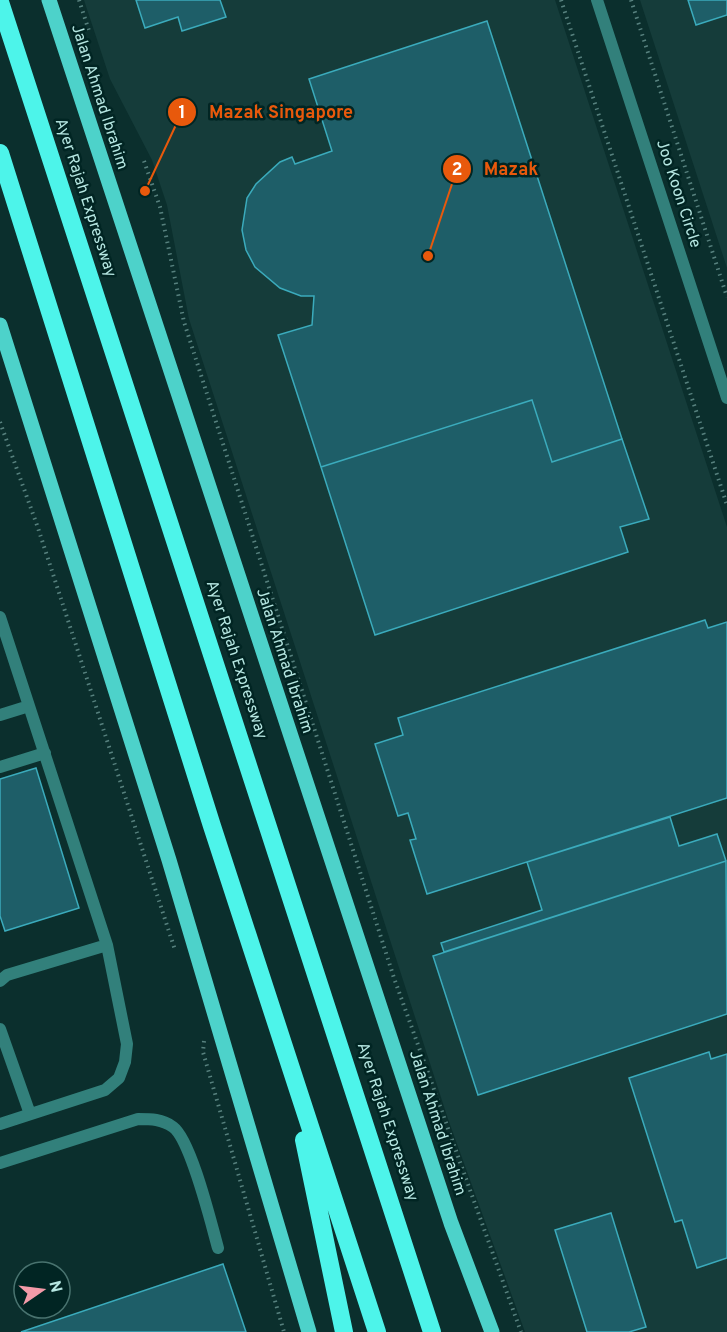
<svg xmlns="http://www.w3.org/2000/svg" width="727" height="1332" font-family="Overpass,sans-serif">
<rect width="100%" height="100%" fill="#0b2f2d"/>
<path fill="#153c3a" d="M 84,0 L 555,0 L 727,527 L 727,1332 L 525,1332 L 448,1119 L 189,319 L 167,205 L 152,160 L 110,79 Z
M 640,0 L 727,0 L 727,268 Z"/>
<path fill="#1e5e68" stroke="#3babbc" stroke-width="1.5" d="M 136,0 L 220,0 L 226,17 L 182,31 L 178,17 L 145,28 Z
M 688,0 L 727,0 L 727,15 L 696,25 Z
M 487,21 L 622,439 L 552,462 L 532,400 L 321,467 L 278,335 L 312,325 L 314,296 L 301,296 L 280,288 L 255,267 L 246,250 L 242,230 L 247,198 L 256,184 L 280,162 L 292,157 L 295,164 L 332,151 L 309,79 Z
M 532,400 L 552,462 L 622,439 L 649,519 L 620,527 L 628,552 L 375,635 L 321,467 Z
M 705,620 L 708,628 L 727,622 L 727,798 L 427,894 L 410,840 L 416,839 L 408,813 L 398,816 L 375,744 L 403,735 L 398,718 Z
M 36,768 L 79,908 L 5,931 L 0,916 L 0,779 Z
M 670,817 L 679,846 L 717,834 L 726,861 L 444,952 L 441,943 L 542,910 L 527,862 Z
M 726,861 L 727,1014 L 478,1095 L 433,956 Z
M 709,1052 L 711,1059 L 727,1054 L 727,1258 L 697,1268 L 682,1220 L 675,1222 L 629,1078 Z
M 611,1213 L 646,1327 L 629,1332 L 587,1332 L 555,1230 Z
M 223,1264 L 246,1332 L 21,1332 Z"/>
<g fill="none" stroke-linecap="round" stroke-linejoin="round">
<path stroke="#57817e" stroke-width="4" stroke-dasharray="1.5 4.5" stroke-linecap="butt" d="M 79,0 L 90,34
M 561,0 L 727,505
M 631,0 L 727,297
M 144,161 L 160,207 L 184,322 L 394,978 L 521,1332
M 0,422 L 38,528 L 175,950
M 204,1041 L 203,1052 L 284,1332"/>
<path stroke="#32807b" stroke-width="12" d="M 0,617 L 107,945 L 127,1044 L 125,1062 L 119,1078 L 105,1090 L 0,1124
M 0,715 L 29,706
M 0,767 L 45,753
M 0,981 L 7,975 L 107,945
M 0,1029 L 30,1114
M 0,1163 L 138,1119 C 151,1119 162,1119 173,1127 C 191,1140 211,1223 218,1248"/>
<path stroke="#32807b" stroke-width="12" d="M 597,0 L 727,398"/>
<path stroke="#4dd2ca" stroke-width="15" d="M 49,0 L 451,1223 L 492,1332
M 0,325 L 169,860 L 309,1332"/>
<path stroke="#4df4ea" stroke-width="18" d="M 0,2 L 432,1332
M 0,153 L 212,826 L 377,1332
M 304,1140 L 344,1332"/>
</g>
<g text-anchor="middle" dominant-baseline="central" stroke-width="5" stroke-linejoin="round" paint-order="stroke">
<g font-size="16" fill="#b6e7e2" stroke="#012523">
<text transform="translate(99 97) rotate(72)">Jalan Ahmad Ibrahim</text>
<text transform="translate(678 194) rotate(72)">Joo Koon Circle</text>
<text transform="translate(85 198) rotate(72)">Ayer Rajah Expressway</text>
<text transform="translate(236 660) rotate(72)">Ayer Rajah Expressway</text>
<text transform="translate(284 661) rotate(72)">Jalan Ahmad Ibrahim</text>
<text transform="translate(387 1122) rotate(72)">Ayer Rajah Expressway</text>
<text transform="translate(437 1123) rotate(72)">Jalan Ahmad Ibrahim</text>
</g>
</g>
<path fill="none" stroke="#e8590c" stroke-width="2" d="M145 191L182 112M428 256L457 169"/>
<g fill="#e8590c" stroke="#012523" stroke-width="2">
<circle cx="145" cy="191" r="6"/>
<circle cx="428" cy="256" r="6"/>
<circle cx="182" cy="112" r="15"/>
<circle cx="457" cy="169" r="15"/>
</g>
<g font-size="18" text-anchor="middle" font-weight="bold" fill="#fff">
<text x="182" y="118">1</text>
<text x="457" y="175">2</text>
</g>
<g font-size="18" text-anchor="middle" font-weight="bold" fill="#e8590c" stroke="#012523" stroke-width="5" stroke-linejoin="round" paint-order="stroke">
<text x="281" y="118">Mazak Singapore</text>
<text x="511" y="175">Mazak</text>
</g>
<g transform="translate(42 1290) rotate(76)"><circle r="28" fill="#012523" stroke="#49736f" stroke-width="1.5"/>
<path d="M0-4.5L10 22L0 15L-10 22Z" fill="#f39aa8"/>
<text y="-9" font-size="16" font-weight="bold" text-anchor="middle" fill="#b6e7e2">N</text>
</g>
</svg>
